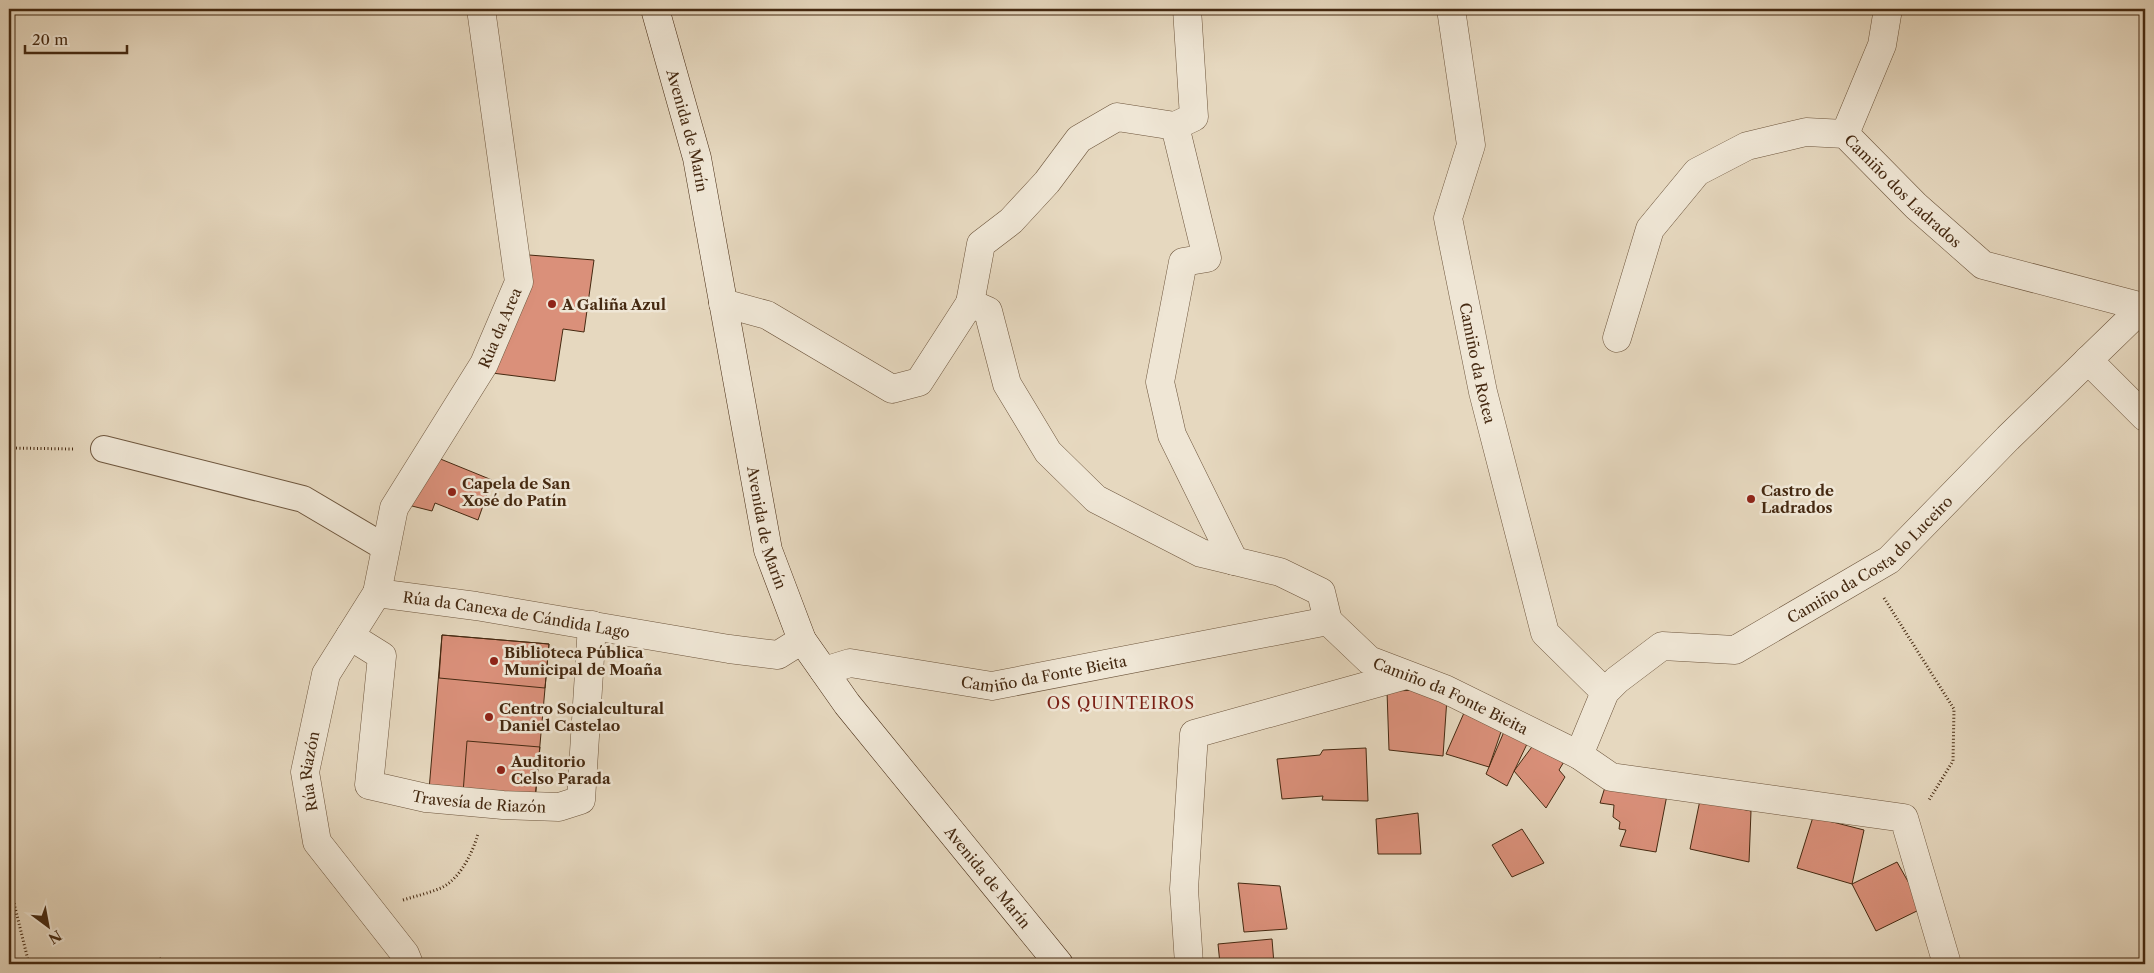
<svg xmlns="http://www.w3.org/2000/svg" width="2154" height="973" font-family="'Libre Caslon Text',serif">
<rect width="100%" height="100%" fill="#e6d8bf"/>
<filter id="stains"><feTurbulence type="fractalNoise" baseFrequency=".004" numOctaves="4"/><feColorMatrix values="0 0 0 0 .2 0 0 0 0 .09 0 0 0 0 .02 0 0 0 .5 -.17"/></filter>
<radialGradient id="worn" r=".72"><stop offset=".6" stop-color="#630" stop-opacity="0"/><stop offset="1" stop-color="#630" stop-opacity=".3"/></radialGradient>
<path fill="#da907a" stroke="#452911" d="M 529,255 L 594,260 L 584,332 L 563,329 L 555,381 L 492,373 Z
M 438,458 L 492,480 L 478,520 L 435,503 L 432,511 L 408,505 Z
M 442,635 L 549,644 L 535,800 L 429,790 Z
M 442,635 L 549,644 L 545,688 L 439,678 Z
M 1429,690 L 1447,698 L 1443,756 L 1389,750 L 1387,691 Z
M 1467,706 L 1504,723 L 1489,767 L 1446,754 Z
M 1506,727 L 1527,744 L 1507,786 L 1486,774 Z
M 1537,740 L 1565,760 L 1559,770 L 1565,777 L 1546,808 L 1514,771 Z
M 467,741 L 540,747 L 535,800 L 463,793 Z
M 1366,748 L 1368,801 L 1322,800 L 1323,796 L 1282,799 L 1277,759 L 1320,755 L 1323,750 Z
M 1606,784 L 1667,795 L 1656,852 L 1620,846 L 1626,830 L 1619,829 L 1620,822 L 1613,817 L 1614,805 L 1600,803 Z
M 1700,800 L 1751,811 L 1749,862 L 1690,849 Z
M 1418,813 L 1421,854 L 1378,854 L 1376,819 Z
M 1813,817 L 1864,830 L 1852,884 L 1797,868 Z
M 1522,829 L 1544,863 L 1512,877 L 1492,845 Z
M 1897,862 L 1923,908 L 1876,931 L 1852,884 Z
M 1238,883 L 1280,886 L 1287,929 L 1244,932 Z
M 1272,939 L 1274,964 L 1220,964 L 1218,944 Z"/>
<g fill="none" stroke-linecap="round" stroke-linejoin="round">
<defs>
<path id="pedestrian" d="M 104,449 L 303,499 L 386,548"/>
<g id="minor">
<path id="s1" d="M 1451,9 L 1471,145 L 1448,218 L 1483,392 L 1545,633 L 1605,692"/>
<path d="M 1175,126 L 1207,258 L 1183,262 L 1160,382 L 1172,435 L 1234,561"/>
<path d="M 1845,134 L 1882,45 L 1888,9"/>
<path d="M 723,303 L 767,315 L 892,389 L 919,382 L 970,303 L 988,311 L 1007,384 L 1048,452 L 1096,499 L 1201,553 L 1280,572 L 1321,592 L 1328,621"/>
<path d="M 970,303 L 981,244 L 1011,221 L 1047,182 L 1079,139 L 1117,117 L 1175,126 L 1194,117 L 1187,9"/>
<path id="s2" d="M 1617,338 L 1650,229 L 1697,172 L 1747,146 L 1806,132 L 1845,134 L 1916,206 L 1983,265 L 2143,307"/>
<path d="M 2088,360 L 2145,417"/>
<path id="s3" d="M 377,593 L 476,606 L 729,649 L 778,655 L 802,640"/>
<path id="s4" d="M 350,636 L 382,656 L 369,785 L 426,798 L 503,805 L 559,807 L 581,800 L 592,625"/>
<path id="s5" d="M 824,671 L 850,663 L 992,686 L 1328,621 L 1369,660 L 1445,689 L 1579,755 L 1611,777 L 1904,818 L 1947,964"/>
<path id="s6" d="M 1579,755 L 1605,692 L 1617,680 L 1662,646 L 1735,650 L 1889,560 L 2008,438 L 2145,305"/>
<path id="s7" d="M 409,964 L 405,954 L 317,842 L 305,772 L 326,674 L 377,593 L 394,508 L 484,364 L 519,282 L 481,9"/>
<path d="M 1189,964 L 1184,889 L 1194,734 L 1406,675"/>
</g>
<g id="secondary">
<path id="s8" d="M 655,9 L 697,158 L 768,550 L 802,640 L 847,704 L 1059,964"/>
</g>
</defs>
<use href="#pedestrian" stroke="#6d553c" stroke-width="28"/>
<use href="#minor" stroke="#6d553c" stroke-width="29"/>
<use href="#secondary" stroke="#452911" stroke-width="29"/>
<path stroke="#452911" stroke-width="3" stroke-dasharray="1 2.5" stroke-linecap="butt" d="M 9,448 L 73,449
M 1884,598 L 1954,709 L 1953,761 L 1929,800
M 9,883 L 29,964
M 403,900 C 416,896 429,893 441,888 C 460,879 472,854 478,834
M 151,964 L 162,958 L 167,964"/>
<use href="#pedestrian" stroke="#efe6d5" stroke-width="26"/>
<use href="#minor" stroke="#efe6d5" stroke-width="28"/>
<use href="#secondary" stroke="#efe6d5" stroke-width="28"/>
</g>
<g fill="#8f2418" stroke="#efe6d5" stroke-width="2">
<circle cx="552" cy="304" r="5"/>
<circle cx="452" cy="492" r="5"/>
<circle cx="1751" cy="499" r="5"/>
<circle cx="494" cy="661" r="5"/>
<circle cx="489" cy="717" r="5"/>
<circle cx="501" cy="770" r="5"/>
</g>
<g text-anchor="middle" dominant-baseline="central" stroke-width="5" stroke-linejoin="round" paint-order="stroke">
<g font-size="15" fill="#452911" stroke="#efe6d5">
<text stroke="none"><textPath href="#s8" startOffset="126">Avenida de Marín</textPath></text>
<text stroke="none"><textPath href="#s2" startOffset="425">Camiño dos Ladrados</textPath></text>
<text stroke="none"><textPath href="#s7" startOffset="716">Rúa da Area</textPath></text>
<text stroke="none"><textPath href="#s1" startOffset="362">Camiño da Rotea</textPath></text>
<text stroke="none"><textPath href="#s8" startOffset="531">Avenida de Marín</textPath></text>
<text stroke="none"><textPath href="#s6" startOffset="378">Camiño da Costa do Luceiro</textPath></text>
<text stroke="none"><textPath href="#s3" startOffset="141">Rúa da Canexa de Cándida Lago</textPath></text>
<text stroke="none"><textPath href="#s5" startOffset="224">Camiño da Fonte Bieita</textPath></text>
<text stroke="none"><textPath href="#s5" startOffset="659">Camiño da Fonte Bieita</textPath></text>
<text stroke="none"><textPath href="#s7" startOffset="225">Rúa Riazón</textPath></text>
<text stroke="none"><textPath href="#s4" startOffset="279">Travesía de Riazón</textPath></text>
<text stroke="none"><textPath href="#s8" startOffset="951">Avenida de Marín</textPath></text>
</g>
<g font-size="15" font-weight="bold" fill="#452911" stroke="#efe6d5" text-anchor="start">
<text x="562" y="304">A Galiña Azul</text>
<text x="462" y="483">Capela de San<tspan x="462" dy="17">Xosé do Patín</tspan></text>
<text x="1761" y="490">Castro de<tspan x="1761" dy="17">Ladrados</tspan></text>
<text x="504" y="652">Biblioteca Pública<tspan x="504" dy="17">Municipal de Moaña</tspan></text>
<text x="499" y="708">Centro Socialcultural<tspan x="499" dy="17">Daniel Castelao</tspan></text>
<text x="511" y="761">Auditorio<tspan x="511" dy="17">Celso Parada</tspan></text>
</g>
<g font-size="16" letter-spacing="1" fill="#7a1f14" stroke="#efe6d5">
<text x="1121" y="703">OS QUINTEIROS</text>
</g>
</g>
<rect width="2154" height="973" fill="none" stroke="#e6d8bf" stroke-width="30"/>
<rect x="10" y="10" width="2134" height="953" fill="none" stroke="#452911" stroke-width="2.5"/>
<rect x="15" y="15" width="2124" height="943" fill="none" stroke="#452911"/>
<g transform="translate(48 926) rotate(148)" stroke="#efe6d5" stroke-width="4" paint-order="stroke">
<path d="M0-4L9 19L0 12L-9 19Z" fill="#452911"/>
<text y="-8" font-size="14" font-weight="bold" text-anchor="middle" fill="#452911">N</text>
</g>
<path d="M25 45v8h102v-8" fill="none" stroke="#452911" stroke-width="2.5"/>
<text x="32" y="45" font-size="15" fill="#452911" stroke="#efe6d5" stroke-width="4" paint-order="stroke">20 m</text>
<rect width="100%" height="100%" filter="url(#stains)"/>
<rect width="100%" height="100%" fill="url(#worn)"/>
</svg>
